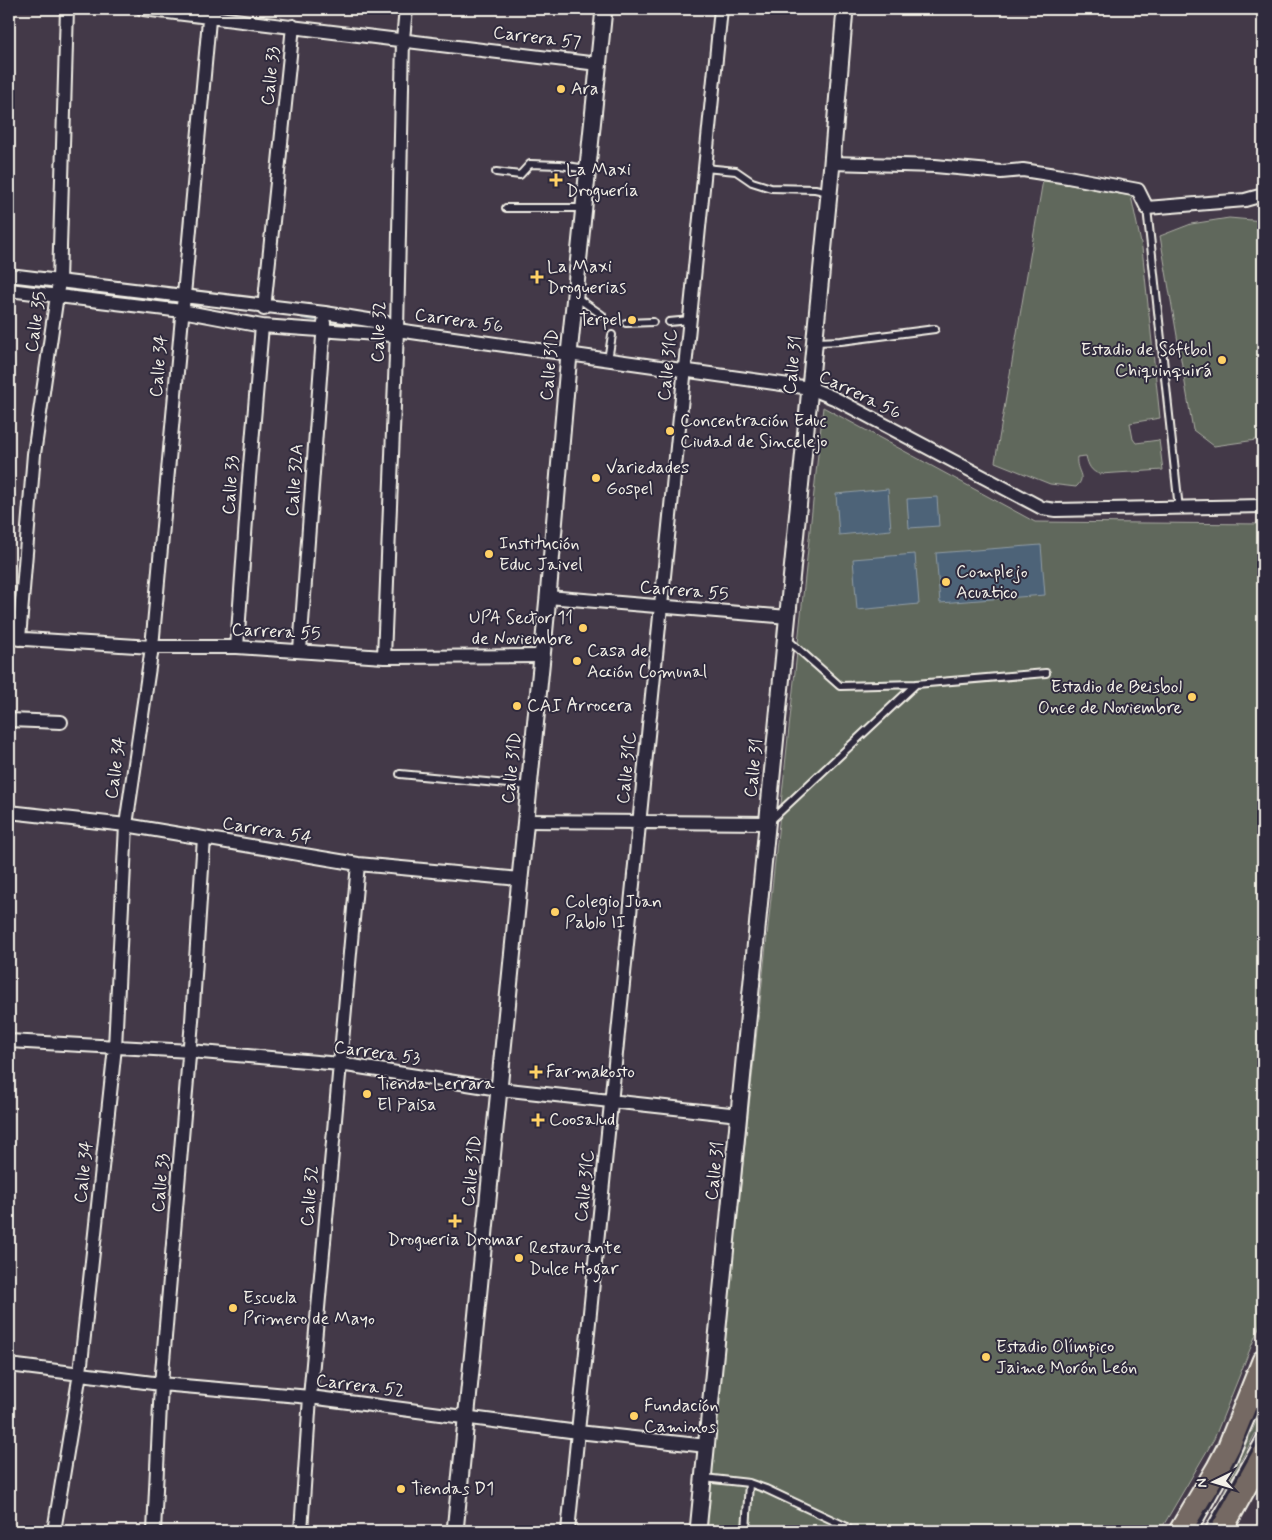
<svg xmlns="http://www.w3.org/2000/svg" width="1272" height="1540" font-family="Mynerve,sans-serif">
<rect width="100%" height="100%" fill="#433948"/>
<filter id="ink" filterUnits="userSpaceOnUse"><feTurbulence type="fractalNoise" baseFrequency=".02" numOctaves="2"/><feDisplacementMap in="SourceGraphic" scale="10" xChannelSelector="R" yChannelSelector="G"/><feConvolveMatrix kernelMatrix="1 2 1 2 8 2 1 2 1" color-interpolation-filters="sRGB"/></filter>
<g filter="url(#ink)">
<path fill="#60685c" stroke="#aaaca2" d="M 1043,180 L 1131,196 L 1142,248 L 1160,418 L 1130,423 L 1133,439 L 1136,443 L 1159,440 L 1163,470 L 1100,474 C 1091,472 1088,465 1086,456 L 1077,457 C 1075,472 1088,476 1076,487 L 1050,484 L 995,462 Z
M 1229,218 L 1263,221 L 1263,439 L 1214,446 L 1193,430 L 1160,236 L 1191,224 Z
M 823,407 L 1035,522 L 1263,524 L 1263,1317 L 1214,1439 L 1160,1531 L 704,1531 Z
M 1263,1407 L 1263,1419 L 1220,1500 Z"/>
<path fill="#4d6478" stroke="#909ca5" d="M 888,489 L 891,530 L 839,535 L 836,494 Z
M 937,497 L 939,526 L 909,528 L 907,499 Z
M 1041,545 L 1045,595 L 940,603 L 936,553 Z
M 915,554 L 919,604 L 857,610 L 853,559 Z"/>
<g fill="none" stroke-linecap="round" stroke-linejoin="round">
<path stroke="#909ca5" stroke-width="4.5" d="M 9,283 L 179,302
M 303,317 L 380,329"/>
<defs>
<path id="service" d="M 705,168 L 736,171 L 752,182 L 771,188 L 815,189 L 829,192
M 496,172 L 520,175 L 530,164 L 560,165 L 587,169
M 506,208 L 583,208
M 1147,208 L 1179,509
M 576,297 L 602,315
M 669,322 L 690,320
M 626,323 L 653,322
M 816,342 L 841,341 L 935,329
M 608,360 L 612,335
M 787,639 L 840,686 L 916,684
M 400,774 L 529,786
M 770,821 L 916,684 L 1046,673
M 704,1478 L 749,1483 L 746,1531
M 749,1483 L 766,1489 L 845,1526 L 851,1531
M 1194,1531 L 1233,1461 L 1263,1391
M 1208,1531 L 1263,1433"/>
<path id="minor" d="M 143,9 L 598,64
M 832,163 L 935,166 L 1001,172 L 1023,170 L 1068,177 L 1138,190 L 1147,208 L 1245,200 L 1263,195
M 9,275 L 325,313 L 387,323 L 397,330 L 810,388 L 834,398 L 1042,508 L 1056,510 L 1263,506
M 9,290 L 182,311 L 262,326 L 391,335 L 397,330
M 264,309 L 293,26
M 548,597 L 788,617
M 9,638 L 152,647 L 237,647 L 384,657 L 542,656
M 19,639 L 34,454 L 59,281 L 67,9
M 237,647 L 249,478 L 262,326
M 300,650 L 324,323
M 384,657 L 397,330 L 403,39 L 406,9
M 9,720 L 61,722
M 9,812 L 126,825 L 358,864 L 520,879
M 525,821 L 767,823
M 9,1041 L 190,1051 L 340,1064 L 499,1089 L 739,1115
M 9,1365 L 161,1384 L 310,1397 L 578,1432 L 707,1446
M 54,1531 L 80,1373 L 115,1047 L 126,825 L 152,647 L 210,9
M 154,1531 L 161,1384 L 192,1021 L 204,838
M 301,1531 L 310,1397 L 358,864
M 568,1531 L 721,9"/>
<path id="tertiary" d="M 455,1531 L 548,597 L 569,354 L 604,9
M 698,1531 L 832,163 L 845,9"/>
<path id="trunk" d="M 1180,1531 L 1217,1469 L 1229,1446 L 1263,1361
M 1221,1531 L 1263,1455"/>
</defs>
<use href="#service" stroke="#f4f1e8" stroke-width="10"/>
<use href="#minor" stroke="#f4f1e8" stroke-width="16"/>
<use href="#tertiary" stroke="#f4f1e8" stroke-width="19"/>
<use href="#trunk" stroke="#f4f1e8" stroke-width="25"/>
<use href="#service" stroke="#2f2a3d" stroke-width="6"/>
<use href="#minor" stroke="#2f2a3d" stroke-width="12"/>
<use href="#tertiary" stroke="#2f2a3d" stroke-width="15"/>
<use href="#trunk" stroke="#756964" stroke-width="21"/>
</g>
</g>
<g fill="#ffd166" stroke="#2f2a3d" stroke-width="2">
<circle cx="561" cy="89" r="5"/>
<path d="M553.5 172.5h5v5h5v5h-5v5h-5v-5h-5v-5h5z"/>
<path d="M534.5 269.5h5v5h5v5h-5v5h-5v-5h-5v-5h5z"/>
<circle cx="632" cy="320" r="5"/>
<circle cx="1222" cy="360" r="5"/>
<circle cx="670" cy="431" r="5"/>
<circle cx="596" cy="478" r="5"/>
<circle cx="489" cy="554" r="5"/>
<circle cx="946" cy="582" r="5"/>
<circle cx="583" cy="628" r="5"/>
<circle cx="577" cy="661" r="5"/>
<circle cx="1192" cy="697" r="5"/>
<circle cx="517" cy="706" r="5"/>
<circle cx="555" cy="912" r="5"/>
<path d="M533.5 1064.5h5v5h5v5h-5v5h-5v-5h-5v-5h5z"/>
<circle cx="367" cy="1094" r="5"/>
<path d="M535.5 1112.5h5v5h5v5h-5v5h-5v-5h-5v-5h5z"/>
<path d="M452.5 1213.5h5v5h5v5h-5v5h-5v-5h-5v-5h5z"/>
<circle cx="519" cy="1258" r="5"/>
<circle cx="233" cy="1308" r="5"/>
<circle cx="986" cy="1357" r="5"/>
<circle cx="634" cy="1416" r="5"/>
<circle cx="401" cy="1489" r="5"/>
</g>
<g text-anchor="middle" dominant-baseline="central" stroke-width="4" stroke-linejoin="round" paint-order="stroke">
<g font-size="18" fill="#f4f1e8" stroke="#2f2a3d">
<text transform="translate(537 38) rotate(7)">Carrera 57</text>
<text transform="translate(271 76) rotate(-84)">Calle 33</text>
<text transform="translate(459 321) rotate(8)">Carrera 56</text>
<text transform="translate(36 322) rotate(-82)">Calle 35</text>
<text transform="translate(379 332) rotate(-88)">Calle 32</text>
<text transform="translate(550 365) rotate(-85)">Calle 31D</text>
<text transform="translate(668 365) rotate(-84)">Calle 31C</text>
<text transform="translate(793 365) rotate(-84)">Calle 31</text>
<text transform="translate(159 366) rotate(-85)">Calle 34</text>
<text transform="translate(860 395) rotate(26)">Carrera 56</text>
<text transform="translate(295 480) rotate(-86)">Calle 32A</text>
<text transform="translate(231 485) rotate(-86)">Calle 33</text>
<text transform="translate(684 591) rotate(5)">Carrera 55</text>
<text transform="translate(276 632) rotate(3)">Carrera 55</text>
<text transform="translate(116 768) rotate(-82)">Calle 34</text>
<text transform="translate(512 768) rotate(-84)">Calle 31D</text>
<text transform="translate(627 768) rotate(-84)">Calle 31C</text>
<text transform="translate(754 768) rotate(-84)">Calle 31</text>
<text transform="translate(267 831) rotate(10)">Carrera 54</text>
<text transform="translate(377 1053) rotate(8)">Carrera 53</text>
<text transform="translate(472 1171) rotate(-84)">Calle 31D</text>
<text transform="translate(715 1171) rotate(-84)">Calle 31</text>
<text transform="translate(84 1172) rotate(-84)">Calle 34</text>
<text transform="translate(161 1183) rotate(-85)">Calle 33</text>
<text transform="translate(585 1186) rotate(-84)">Calle 31C</text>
<text transform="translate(310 1196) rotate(-85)">Calle 32</text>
<text transform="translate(360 1386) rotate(7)">Carrera 52</text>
</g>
<g font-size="18" fill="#f4f1e8" stroke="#2f2a3d" text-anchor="start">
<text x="571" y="89">Ara</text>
<text x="566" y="170">La Maxi<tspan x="566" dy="21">Droguería</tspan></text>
<text x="547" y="267">La Maxi<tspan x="547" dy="21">Droguerias</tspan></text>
<text x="622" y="320" text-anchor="end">Terpel</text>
<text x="1212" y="350" text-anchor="end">Estadio de Sóftbol<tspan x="1212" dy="21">Chiquinquirá</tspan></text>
<text x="680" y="421">Concentración Educ<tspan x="680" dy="21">Ciudad de Sincelejo</tspan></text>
<text x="606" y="468">Variedades<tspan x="606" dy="21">Gospel</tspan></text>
<text x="499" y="544">Institución<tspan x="499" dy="21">Educ Jaivel</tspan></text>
<text x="956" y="572">Complejo<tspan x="956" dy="21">Acuatico</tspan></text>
<text x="573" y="618" text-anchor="end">UPA Sector 11<tspan x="573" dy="21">de Noviembre</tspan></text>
<text x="587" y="651">Casa de<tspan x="587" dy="21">Acción Comunal</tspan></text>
<text x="1182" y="687" text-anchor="end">Estadio de Beisbol<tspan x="1182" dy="21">Once de Noviembre</tspan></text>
<text x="527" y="706">CAI Arrocera</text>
<text x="565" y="902">Colegio Juan<tspan x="565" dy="21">Pablo II</tspan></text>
<text x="546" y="1072">Farmakosto</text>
<text x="377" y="1084">Tienda Lerrara<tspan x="377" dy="21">El Paisa</tspan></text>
<text x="549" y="1120">Coosalud</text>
<text x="455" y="1240" text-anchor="middle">Drogueria Dromar</text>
<text x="529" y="1248">Restaurante<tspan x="529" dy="21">Dulce Hogar</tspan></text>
<text x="243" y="1298">Escuela<tspan x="243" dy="21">Primero de Mayo</tspan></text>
<text x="996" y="1347">Estadio Olímpico<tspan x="996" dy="21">Jaime Morón León</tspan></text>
<text x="644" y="1406">Fundación<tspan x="644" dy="21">Caminos</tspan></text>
<text x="411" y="1489">Tiendas D1</text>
</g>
</g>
<rect width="1272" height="1540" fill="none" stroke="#2f2a3d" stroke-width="30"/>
<rect x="15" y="15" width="1242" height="1510" fill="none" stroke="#f4f1e8" stroke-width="2" filter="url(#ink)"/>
<g transform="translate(1214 1482) rotate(265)" stroke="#2f2a3d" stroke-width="4" paint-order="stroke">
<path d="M0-4L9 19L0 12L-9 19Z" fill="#f4f1e8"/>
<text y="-8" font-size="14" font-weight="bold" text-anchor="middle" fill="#f4f1e8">N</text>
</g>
</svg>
